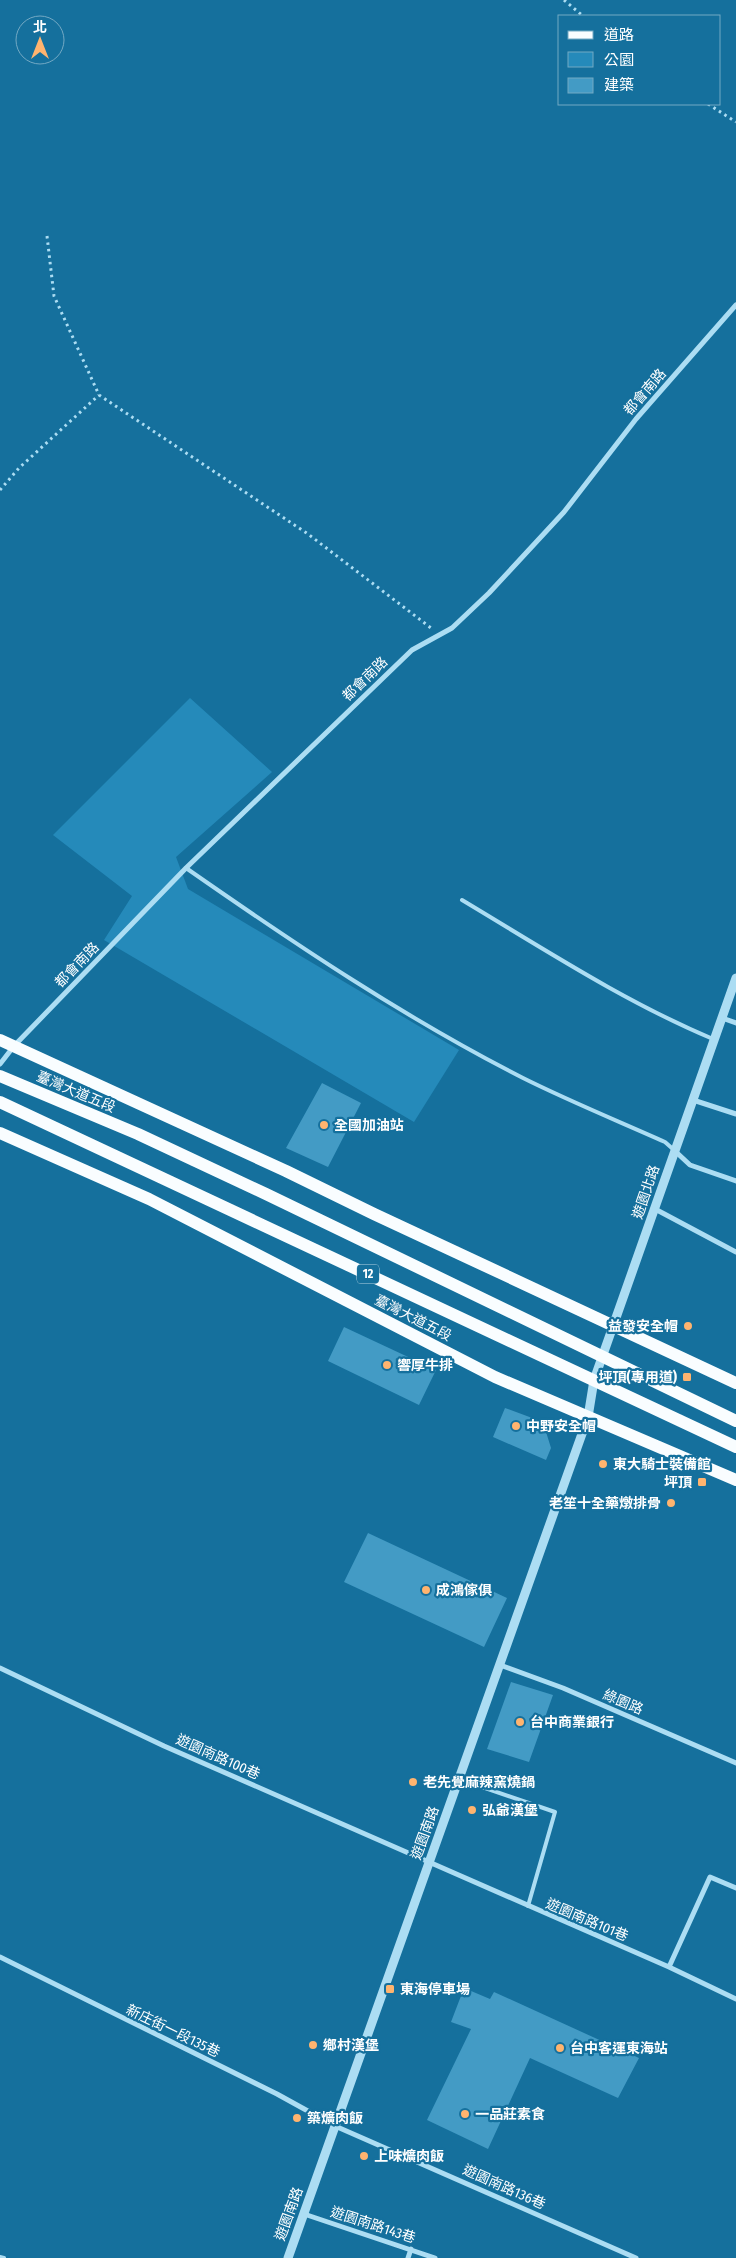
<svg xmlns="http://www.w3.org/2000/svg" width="736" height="2258" font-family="'Fira Sans Condensed','Noto Sans TC',sans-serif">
<rect width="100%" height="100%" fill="#15709d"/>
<path fill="#258aba" d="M 190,698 L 272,772 L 176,857 L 188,889 L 459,1050 L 414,1122 L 104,940 L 132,896 L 53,835 Z"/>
<path fill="#439bc5" d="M 322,1083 L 361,1103 L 328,1167 L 286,1148 Z
M 344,1327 L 436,1370 L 419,1405 L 328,1361 Z
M 505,1408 L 543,1422 L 551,1448 L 546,1460 L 493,1437 Z
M 368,1533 L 507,1598 L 484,1647 L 344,1582 Z
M 511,1682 L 553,1695 L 529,1762 L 487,1749 Z
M 464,1988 L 490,1999 L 494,1992 L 639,2058 L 618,2098 L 530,2058 L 488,2149 L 427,2120 L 471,2029 L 451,2022 Z"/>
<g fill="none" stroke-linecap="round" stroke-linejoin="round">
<path stroke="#acddf3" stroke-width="3" stroke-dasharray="2.5 4" stroke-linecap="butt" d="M 564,0 L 583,16
M 708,104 L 736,122
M 47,236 L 54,296 L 99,395 L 308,534 L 431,628
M 0,490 L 19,468 L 99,395"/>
<path stroke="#acddf3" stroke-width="4" d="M 186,868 C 295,944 405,1018 523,1078 C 569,1101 618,1121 665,1142 L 674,1150
M 462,900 C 544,949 625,1002 713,1039
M 459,1779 L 555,1812 L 528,1906
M 0,2257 L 4,2258"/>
<path stroke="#acddf3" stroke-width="5" d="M 722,1018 L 736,1023
M 0,1064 L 14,1046 L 186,868 L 412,650 L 452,628 L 489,593 L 564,512 L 636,419 L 736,305
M 693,1100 L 736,1114
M 675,1151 L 690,1165 L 736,1181
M 655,1209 L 736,1252
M 500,1665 L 563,1688 L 736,1763
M 0,1668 L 164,1746 L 669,1967 L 736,1999
M 0,1957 L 277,2094 L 335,2126 L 636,2258
M 669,1967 L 710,1877 L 736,1888
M 304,2214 L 435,2258
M 408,2258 L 411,2249"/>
<path stroke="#acddf3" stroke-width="9" d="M 288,2258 L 588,1417 L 594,1380 L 736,978"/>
<path stroke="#f9fdff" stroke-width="12" d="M 0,1040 L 286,1171 L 374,1214 L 736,1383
M 0,1076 L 138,1134 L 266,1194 L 736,1421
M 0,1102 L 736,1447
M 0,1133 L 149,1199 L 495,1377 L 736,1480"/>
</g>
<g fill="#ffb46f" stroke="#15709d" stroke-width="2">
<circle cx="324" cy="1125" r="5"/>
<circle cx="688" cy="1326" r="5"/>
<circle cx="387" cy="1365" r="5"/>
<rect x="682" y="1372" width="10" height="10" rx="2.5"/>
<circle cx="516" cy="1426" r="5"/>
<circle cx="603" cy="1464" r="5"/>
<rect x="697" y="1477" width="10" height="10" rx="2.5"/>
<circle cx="671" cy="1503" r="5"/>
<circle cx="426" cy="1590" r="5"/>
<circle cx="520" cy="1722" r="5"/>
<circle cx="413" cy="1782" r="5"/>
<circle cx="472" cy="1810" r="5"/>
<rect x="385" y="1984" width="10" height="10" rx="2.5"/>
<circle cx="313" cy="2045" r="5"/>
<circle cx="560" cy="2048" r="5"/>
<circle cx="465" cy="2114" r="5"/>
<circle cx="297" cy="2118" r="5"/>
<circle cx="364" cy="2156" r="5"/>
</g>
<g text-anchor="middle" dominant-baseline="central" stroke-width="4.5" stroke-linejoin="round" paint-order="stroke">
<rect fill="#15709d" stroke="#b9d4e2" stroke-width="1" x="357" y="1264.5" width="22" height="19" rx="4"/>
<g font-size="12" font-weight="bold" fill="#fff">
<text x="368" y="1274">12</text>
</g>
<g font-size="14" fill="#fff" stroke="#15709d">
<text transform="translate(645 392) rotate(-49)">都會南路</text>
<text transform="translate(365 679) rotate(-44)">都會南路</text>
<text transform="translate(77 965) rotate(-46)">都會南路</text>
<text transform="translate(76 1092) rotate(23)">臺灣大道五段</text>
<text transform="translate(646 1192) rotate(-71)">遊園北路</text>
<text transform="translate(413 1318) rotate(27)">臺灣大道五段</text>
<text transform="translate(623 1702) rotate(23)">綠園路</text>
<text transform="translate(218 1757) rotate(24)">遊園南路100巷</text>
<text transform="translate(425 1833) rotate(-70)">遊園南路</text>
<text transform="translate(587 1920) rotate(23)">遊園南路101巷</text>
<text transform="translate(173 2031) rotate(26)">新庄街一段135巷</text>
<text transform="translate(504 2187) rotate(24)">遊園南路136巷</text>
<text transform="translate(289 2214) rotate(-70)">遊園南路</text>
<text transform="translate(373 2225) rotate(18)">遊園南路143巷</text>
</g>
<g font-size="14" font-weight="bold" fill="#fff" stroke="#15709d" text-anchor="start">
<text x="334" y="1125">全國加油站</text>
<text x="678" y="1326" text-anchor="end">益發安全帽</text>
<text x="397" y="1365">響厚牛排</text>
<text x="677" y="1377" text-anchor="end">坪頂(專用道)</text>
<text x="526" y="1426">中野安全帽</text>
<text x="613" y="1464">東大騎士裝備館</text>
<text x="692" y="1482" text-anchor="end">坪頂</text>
<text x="661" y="1503" text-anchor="end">老笙十全藥燉排骨</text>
<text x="436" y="1590">成鴻傢俱</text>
<text x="530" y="1722">台中商業銀行</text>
<text x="423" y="1782">老先覺麻辣窯燒鍋</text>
<text x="482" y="1810">弘爺漢堡</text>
<text x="400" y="1989">東海停車場</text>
<text x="323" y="2045">鄉村漢堡</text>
<text x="570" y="2048">台中客運東海站</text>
<text x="475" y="2114">一品莊素食</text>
<text x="307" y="2118">築爌肉飯</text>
<text x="374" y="2156">上味爌肉飯</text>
</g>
</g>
<rect x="558" y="15" width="162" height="90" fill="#15709d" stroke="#73a9c4"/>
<rect x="568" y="31" width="25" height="8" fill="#f9fdff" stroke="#73a9c4"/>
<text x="604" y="40" font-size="15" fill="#ffffff">道路</text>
<rect x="568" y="52" width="25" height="15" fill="#258aba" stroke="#73a9c4"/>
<text x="604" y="65" font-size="15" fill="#ffffff">公園</text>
<rect x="568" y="78" width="25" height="15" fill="#439bc5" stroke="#73a9c4"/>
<text x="604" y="90" font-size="15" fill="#ffffff">建築</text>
<g transform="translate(40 40)"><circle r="24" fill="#15709d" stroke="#73a9c4"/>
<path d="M0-4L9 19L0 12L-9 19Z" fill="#ffb46f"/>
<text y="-8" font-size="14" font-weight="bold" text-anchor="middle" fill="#ffffff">北</text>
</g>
</svg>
